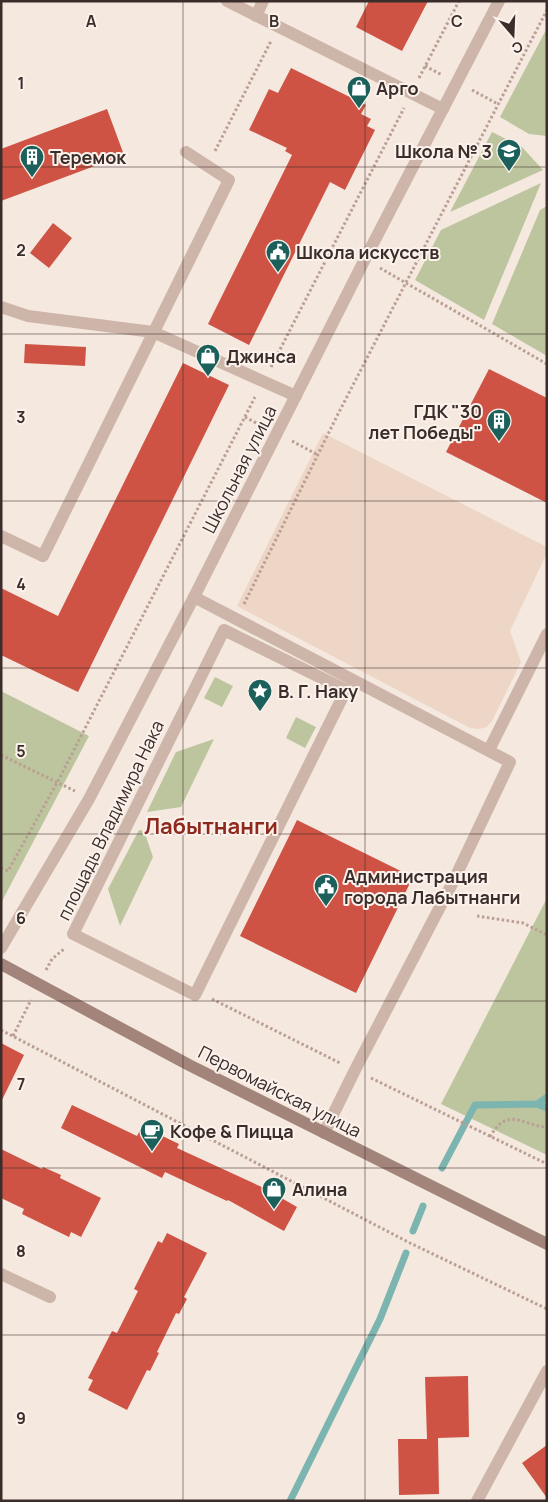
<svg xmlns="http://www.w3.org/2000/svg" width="548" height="1502" font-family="Manrope,sans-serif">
<rect width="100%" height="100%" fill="#f5e8df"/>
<path fill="#bdc59e" d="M 547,28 L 547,136 L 529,134 L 500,117 Z
M 492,132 L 522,147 L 543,170 L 450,212 Z
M 541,183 L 484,320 L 415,280 L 441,230 Z
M 547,206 L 547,356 L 492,324 L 540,210 Z
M 215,677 L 233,686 L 222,707 L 204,698 Z
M 1,691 L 89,736 L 1,903 Z
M 296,717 L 316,727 L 305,748 L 286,738 Z
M 214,739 L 181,807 L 147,812 L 176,752 Z
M 139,830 L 144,831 L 153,857 L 120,926 L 108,889 Z
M 547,898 L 547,1155 L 441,1104 Z"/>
<path fill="#edd6c5" d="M 323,433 L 547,547 L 547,553 L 510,631 L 521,662 L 492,721 L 487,727 L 479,729 L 470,728 L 237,606 Z"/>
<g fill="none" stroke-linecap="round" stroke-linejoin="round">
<path stroke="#7cb4af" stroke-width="7" d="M 537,1104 L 547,1097
M 442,1168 L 475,1105 L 537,1104 L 547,1108
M 413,1231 L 423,1206
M 290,1501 L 380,1319 L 406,1253"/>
</g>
<path fill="#ce5344" d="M 369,1 L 428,1 L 402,51 L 356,27 Z
M 291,68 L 366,105 L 361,114 L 371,119 L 367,126 L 375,130 L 345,190 L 330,182 L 249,345 L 208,324 L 292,155 L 285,151 L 287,148 L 249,130 L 269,89 L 278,93 Z
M 107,109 L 124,155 L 1,201 L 1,149 Z
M 53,223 L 72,238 L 49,268 L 30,253 Z
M 25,344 L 86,347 L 85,366 L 24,363 Z
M 183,363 L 229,385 L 78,692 L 1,655 L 1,588 L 58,616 Z
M 489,369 L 547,398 L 547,503 L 446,452 Z
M 297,820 L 413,877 L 356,993 L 240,936 Z
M 1,1043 L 24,1055 L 1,1102 Z
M 72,1105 L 137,1136 L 142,1126 L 179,1144 L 177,1148 L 264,1188 L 297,1207 L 284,1231 L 228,1200 L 227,1201 L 165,1172 L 162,1178 L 61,1128 Z
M 1,1149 L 42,1169 L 43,1167 L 61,1175 L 60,1178 L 101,1198 L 81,1237 L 71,1232 L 69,1237 L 22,1214 L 24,1209 L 1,1198 Z
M 167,1233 L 207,1253 L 184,1297 L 187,1299 L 179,1314 L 176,1313 L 157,1352 L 159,1353 L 150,1371 L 147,1370 L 127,1410 L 88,1390 L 93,1380 L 88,1378 L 112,1331 L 117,1333 L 138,1291 L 134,1289 L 158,1241 L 162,1243 Z
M 468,1376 L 469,1437 L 438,1438 L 439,1494 L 399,1495 L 398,1439 L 427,1439 L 425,1377 Z
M 547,1445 L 547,1498 L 522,1463 Z"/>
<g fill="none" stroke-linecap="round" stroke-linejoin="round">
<path stroke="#ba9f94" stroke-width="3" stroke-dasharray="2.5 2.5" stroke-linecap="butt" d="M 425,66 L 442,75
M 419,78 L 459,1
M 472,90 L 498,104
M 215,151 L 271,41
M 380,268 L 547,364
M 271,367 L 404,108
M 245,417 L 262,426
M 292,441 L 318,455
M 244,604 L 338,414 L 547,10
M 1,755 L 75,791
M 1,868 L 8,871 L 58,781 L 255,397
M 477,916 L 523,923 L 547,935
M 46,970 L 52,959 L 64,949
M 212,999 L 340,1063
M 1,1030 L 410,1243 L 547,1309
M 13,1036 L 31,1000
M 371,1078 L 547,1164
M 490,1137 C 508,1105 522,1126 547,1127"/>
<path stroke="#ceb5aa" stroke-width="12" d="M 256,16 L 263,1
M 1,307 L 28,316 L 153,332 L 296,396
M 1,536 L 43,556 L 229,180 L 186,152
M 194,597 L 510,762 L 453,882 L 355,1070 L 324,1133
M 489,750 L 547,634
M 1,1274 L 50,1297"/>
<path stroke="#ceb5aa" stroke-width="12" d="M 224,630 L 346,690 L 195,995 L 73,934 Z"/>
<path stroke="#ceb5aa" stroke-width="12" d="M 227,1 L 443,109
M 477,1501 L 547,1371"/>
<path stroke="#ceb5aa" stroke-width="12" d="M 1,948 L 89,799 L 194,597 L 365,259 L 499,1"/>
<path stroke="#a2847b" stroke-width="12" d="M 1,964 L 189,1065 L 547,1244"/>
</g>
<path fill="none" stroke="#3b2d2a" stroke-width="1" stroke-opacity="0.55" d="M 183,1 L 183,1501M 365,1 L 365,1501M 1,167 L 547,167M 1,334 L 547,334M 1,501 L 547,501M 1,668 L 547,668M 1,834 L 547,834M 1,1001 L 547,1001M 1,1168 L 547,1168M 1,1335 L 547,1335"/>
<defs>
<symbol id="shop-pin" viewBox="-11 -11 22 30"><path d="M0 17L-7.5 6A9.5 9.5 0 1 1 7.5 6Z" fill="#1c605b" stroke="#fbf2ec"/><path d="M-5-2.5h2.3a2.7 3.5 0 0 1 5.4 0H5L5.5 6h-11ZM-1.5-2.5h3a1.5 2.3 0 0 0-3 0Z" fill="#fff"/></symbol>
<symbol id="school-pin" viewBox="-11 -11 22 30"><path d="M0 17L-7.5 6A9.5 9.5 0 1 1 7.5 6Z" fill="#1c605b" stroke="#fbf2ec"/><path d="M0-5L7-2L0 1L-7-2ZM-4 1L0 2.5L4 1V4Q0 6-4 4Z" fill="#fff"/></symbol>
<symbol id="building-pin" viewBox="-11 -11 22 30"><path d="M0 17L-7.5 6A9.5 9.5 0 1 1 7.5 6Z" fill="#1c605b" stroke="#fbf2ec"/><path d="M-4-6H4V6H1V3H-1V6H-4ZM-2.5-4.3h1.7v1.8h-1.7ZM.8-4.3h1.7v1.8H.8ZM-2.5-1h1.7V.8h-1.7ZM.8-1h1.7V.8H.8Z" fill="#fff"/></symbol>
<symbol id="civic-pin" viewBox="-11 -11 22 30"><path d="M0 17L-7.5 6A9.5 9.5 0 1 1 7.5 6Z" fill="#1c605b" stroke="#fbf2ec"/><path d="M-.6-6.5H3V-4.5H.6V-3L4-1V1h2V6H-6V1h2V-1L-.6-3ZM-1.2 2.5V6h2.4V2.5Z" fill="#fff"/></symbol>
<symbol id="sight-pin" viewBox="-11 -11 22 30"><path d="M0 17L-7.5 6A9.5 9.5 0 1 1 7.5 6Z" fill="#1c605b" stroke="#fbf2ec"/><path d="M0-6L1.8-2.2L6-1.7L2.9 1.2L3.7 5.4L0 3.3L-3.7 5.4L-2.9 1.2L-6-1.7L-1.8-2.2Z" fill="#fff"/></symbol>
<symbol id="cafe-pin" viewBox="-11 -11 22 30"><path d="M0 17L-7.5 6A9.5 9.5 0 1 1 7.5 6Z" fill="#1c605b" stroke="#fbf2ec"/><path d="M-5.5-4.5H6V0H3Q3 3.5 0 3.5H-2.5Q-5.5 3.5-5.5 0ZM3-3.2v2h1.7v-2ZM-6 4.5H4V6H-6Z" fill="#fff"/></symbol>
</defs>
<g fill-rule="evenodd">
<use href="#shop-pin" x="345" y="74" width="28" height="38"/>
<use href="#school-pin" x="495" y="137" width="28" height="38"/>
<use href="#building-pin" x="18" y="143" width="28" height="38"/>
<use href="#civic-pin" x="264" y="238" width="28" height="38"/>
<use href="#shop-pin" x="194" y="342" width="28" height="38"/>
<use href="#building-pin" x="485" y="407" width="28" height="38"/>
<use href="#sight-pin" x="246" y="677" width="28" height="38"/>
<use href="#civic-pin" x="312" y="872" width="28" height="38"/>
<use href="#cafe-pin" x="138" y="1117" width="28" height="38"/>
<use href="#shop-pin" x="260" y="1175" width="28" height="38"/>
</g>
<g text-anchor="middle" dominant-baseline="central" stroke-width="4" stroke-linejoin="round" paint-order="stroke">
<g font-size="18" font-weight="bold" fill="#3b2d2a" stroke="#fbf2ec" text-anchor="start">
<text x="376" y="88">Арго</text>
<text x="492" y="151" text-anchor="end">Школа № 3</text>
<text x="50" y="157">Теремок</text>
<text x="296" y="252">Школа искусств</text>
<text x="226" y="356">Джинса</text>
<text x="482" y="411" text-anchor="end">ГДК "30<tspan x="482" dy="21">лет Победы"</tspan></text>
<text x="278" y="691">В. Г. Наку</text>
<text x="344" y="876">Администрация<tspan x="344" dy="21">города Лабытнанги</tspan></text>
<text x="170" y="1131">Кофе &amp; Пицца</text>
<text x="292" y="1189">Алина</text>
</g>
<g font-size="18" fill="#3b2d2a" stroke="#fbf2ec">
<text transform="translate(239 469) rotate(-63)">Школьная улица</text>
<text transform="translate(110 820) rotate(-64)">площадь Владимира Нака</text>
<text transform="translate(280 1091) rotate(27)">Первомайская улица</text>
</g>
<g font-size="22" font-weight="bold" fill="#90291d" stroke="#fbf2ec">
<text x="211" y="826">Лабытнанги</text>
</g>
</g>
<g font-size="16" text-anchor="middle" font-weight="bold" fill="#3b2d2a" stroke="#fbf2ec" stroke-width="4" stroke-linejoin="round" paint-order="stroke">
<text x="91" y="27">A</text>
<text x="274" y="27">B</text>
<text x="457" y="27">C</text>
<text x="21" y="89">1</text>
<text x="21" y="256">2</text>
<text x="21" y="423">3</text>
<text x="21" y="590">4</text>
<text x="21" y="757">5</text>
<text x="21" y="924">6</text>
<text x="21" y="1090">7</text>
<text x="21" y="1257">8</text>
<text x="21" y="1424">9</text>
</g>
<rect width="548" height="1502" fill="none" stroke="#3b2d2a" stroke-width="5"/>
<g transform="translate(513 35) rotate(161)" stroke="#fbf2ec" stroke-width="4" paint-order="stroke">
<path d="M0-4L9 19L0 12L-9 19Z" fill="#3b2d2a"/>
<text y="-8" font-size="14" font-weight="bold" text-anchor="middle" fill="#3b2d2a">С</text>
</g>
</svg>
